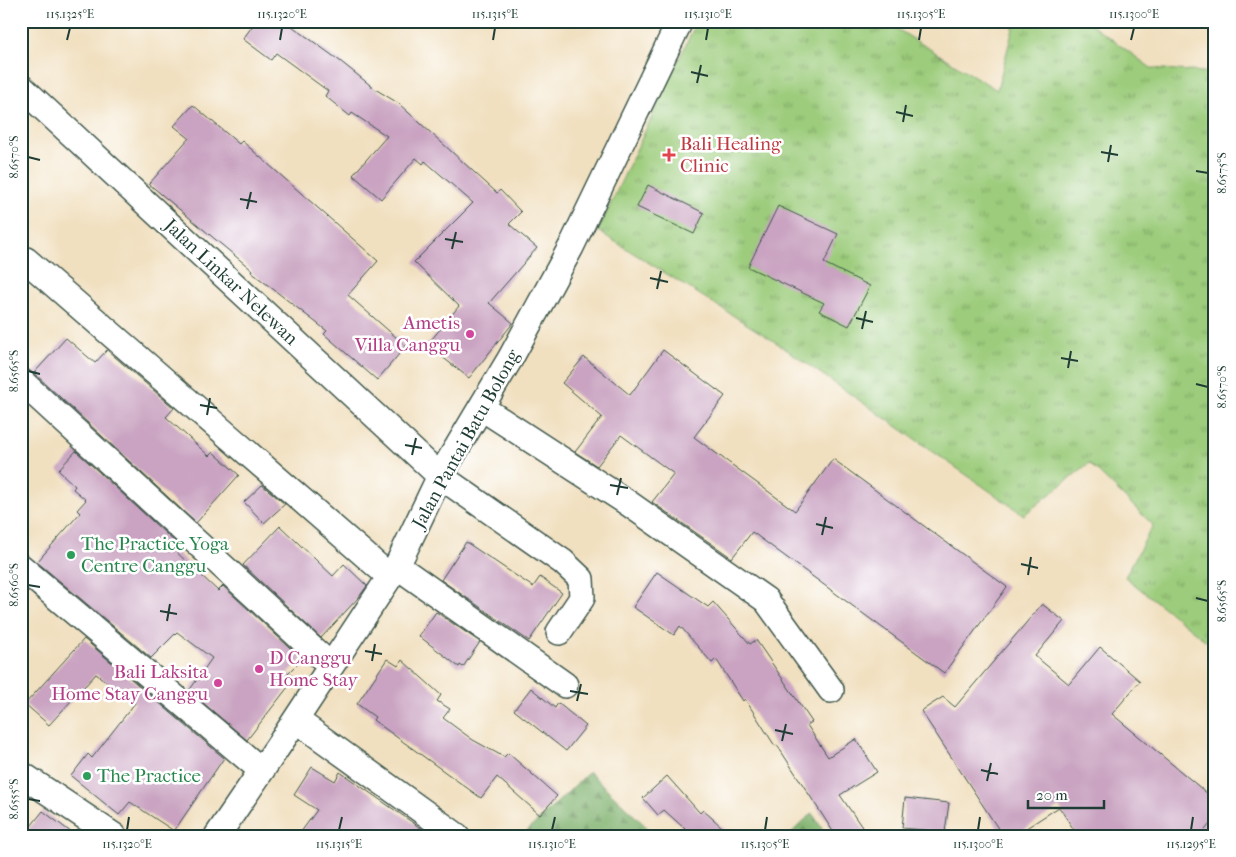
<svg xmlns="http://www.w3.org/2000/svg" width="1236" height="857" font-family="'IM FELL French Canon',serif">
<defs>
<pattern id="grass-tufts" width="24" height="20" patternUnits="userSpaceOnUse" patternTransform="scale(1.25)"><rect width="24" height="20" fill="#9ccc7b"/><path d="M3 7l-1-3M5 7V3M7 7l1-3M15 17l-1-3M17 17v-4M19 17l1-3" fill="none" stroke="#7fa766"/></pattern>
<pattern id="forest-firs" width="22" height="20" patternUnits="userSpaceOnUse" patternTransform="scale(1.25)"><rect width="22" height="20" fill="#7db06b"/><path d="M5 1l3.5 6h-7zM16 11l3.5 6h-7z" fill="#669059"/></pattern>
</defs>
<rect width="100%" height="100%" fill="#fff"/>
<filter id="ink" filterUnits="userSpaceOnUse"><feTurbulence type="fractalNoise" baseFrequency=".02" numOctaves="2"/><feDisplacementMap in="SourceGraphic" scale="10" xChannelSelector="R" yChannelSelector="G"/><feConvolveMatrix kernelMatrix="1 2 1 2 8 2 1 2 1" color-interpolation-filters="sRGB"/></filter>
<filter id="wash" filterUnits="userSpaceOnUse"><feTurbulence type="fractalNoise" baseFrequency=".0096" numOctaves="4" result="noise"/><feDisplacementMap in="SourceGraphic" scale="20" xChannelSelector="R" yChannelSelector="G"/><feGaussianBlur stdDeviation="1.12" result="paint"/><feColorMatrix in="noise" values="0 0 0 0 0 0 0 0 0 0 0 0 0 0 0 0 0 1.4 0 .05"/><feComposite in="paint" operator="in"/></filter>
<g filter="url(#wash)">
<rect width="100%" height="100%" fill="#f1e0c0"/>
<path fill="url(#grass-tufts)" stroke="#5e8458" d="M 697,21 L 884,21 L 997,90 L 1015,21 L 1087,21 L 1151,68 L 1215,73 L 1215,648 L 1125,577 L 1153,525 L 1089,463 L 1024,515 L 777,343 L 598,231 Z"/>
<path fill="url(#forest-firs)" stroke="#4e7650" d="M 589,772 L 656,836 L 522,836 Z
M 812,813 L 827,836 L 788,836 Z"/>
<g id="blocks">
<path fill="#c9a3c1" d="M 256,21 L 285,21 L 340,61 L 375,89 L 398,103 L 497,193 L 500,190 L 521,212 L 509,224 L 537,248 L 489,303 L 513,323 L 469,378 L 427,345 L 459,306 L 414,262 L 473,203 L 425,161 L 423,164 L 416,158 L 381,199 L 353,175 L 387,136 L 352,113 L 350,116 L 325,96 L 328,91 L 276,53 L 271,60 L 243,39 Z
M 193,105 L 239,144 L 242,141 L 378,261 L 348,295 L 406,346 L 377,380 L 324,334 L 327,331 L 251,272 L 252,270 L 149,184 L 189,138 L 174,126 Z
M 648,185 L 704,213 L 694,234 L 637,207 Z
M 778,206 L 838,234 L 824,263 L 870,286 L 849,326 L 819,311 L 824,303 L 748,267 Z
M 66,338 L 95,363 L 107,350 L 174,408 L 166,417 L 209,456 L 213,452 L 239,475 L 196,523 L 34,373 Z
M 663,350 L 725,396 L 694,437 L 795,511 L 833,459 L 1007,587 L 944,673 L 752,532 L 732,558 L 652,502 L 674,474 L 621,435 L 597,466 L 575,452 L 602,417 L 562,383 L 584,357 L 630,395 Z
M 76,451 L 177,544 L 173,549 L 218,591 L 223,586 L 302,659 L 288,673 L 295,678 L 247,740 L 189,691 L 212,658 L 177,632 L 151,658 L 37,562 L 80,513 L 77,510 L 86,500 L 73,489 L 75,486 L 58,470 Z
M 262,485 L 285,504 L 264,523 L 244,502 Z
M 280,526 L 333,576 L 344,564 L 367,586 L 359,597 L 321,638 L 243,565 Z
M 466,542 L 533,587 L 540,577 L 562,593 L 529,641 L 441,580 Z
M 657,572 L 708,607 L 713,602 L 750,644 L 756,640 L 812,722 L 807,725 L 828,757 L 856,739 L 877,772 L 840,795 L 868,836 L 836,836 L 777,745 L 775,746 L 745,699 L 743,701 L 716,659 L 712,663 L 680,626 L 674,635 L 633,607 Z
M 1042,604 L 1064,621 L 1035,656 L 1069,684 L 1100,647 L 1140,681 L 1112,714 L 1215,800 L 1215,818 L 1200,836 L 1078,836 L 1059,807 L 1014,836 L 1003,836 L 921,711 L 943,697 L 955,707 Z
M 436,612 L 480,642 L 463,667 L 460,665 L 459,667 L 419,636 Z
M 84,639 L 224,758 L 174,831 L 130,802 L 119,815 L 71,776 L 88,754 L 92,758 L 135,703 L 96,674 L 49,725 L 25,704 Z
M 387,659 L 398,666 L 402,660 L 441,695 L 437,701 L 450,709 L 443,718 L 473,740 L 504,757 L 508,753 L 557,796 L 540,815 L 497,777 L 481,798 L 373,720 L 375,717 L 357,704 Z
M 531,688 L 555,708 L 558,703 L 586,726 L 566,751 L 514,710 Z
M 312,767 L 335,781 L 340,772 L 432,836 L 298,836 L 317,810 L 294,795 Z
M 667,776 L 700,813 L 703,810 L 732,836 L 679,836 L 685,829 L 664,810 L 658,815 L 643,798 Z
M 905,798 L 949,803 L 945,832 L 902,828 Z
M 43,811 L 76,836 L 23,836 Z"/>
</g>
</g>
<g filter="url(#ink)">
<use href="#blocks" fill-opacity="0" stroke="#3e5549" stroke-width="1"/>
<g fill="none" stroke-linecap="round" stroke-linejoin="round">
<defs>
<path id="street" d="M 21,87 L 440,476 L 563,562 L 581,579 L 582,598 L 559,632
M 26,260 L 389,576
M 21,381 L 331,666
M 482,408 L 628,503 L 766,600 L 831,690
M 397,566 L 565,685
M 21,567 L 261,770
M 296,720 L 457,836
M 21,774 L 114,836
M 217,836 L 281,742 L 397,566 L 440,476 L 510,359 L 571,247 L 680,21"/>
</defs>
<use href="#street" stroke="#3e5549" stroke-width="28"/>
<use href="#street" stroke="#fff" stroke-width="25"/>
</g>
</g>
<path fill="none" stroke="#1f3d34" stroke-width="2" d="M 67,40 L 70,28M 280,40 L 282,28M 493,40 L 495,28M 706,40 L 708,28M 919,40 L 921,28M 1131,40 L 1134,28M 691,72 L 708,76M 697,83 L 701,65M 896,112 L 913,116M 903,122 L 906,105M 1101,152 L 1118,155M 28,157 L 40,160M 1108,162 L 1111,145M 1196,171 L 1208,173M 240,199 L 257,202M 247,209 L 251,192M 445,239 L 463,242M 452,249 L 456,232M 650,278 L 668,282M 657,289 L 661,271M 856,318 L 873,322M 862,329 L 866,311M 1061,358 L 1078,361M 1068,368 L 1071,351M 28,371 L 40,374M 1196,384 L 1208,387M 200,405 L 217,408M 207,415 L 210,398M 405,445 L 422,448M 412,455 L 416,438M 610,485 L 628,488M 617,495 L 621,478M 816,524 L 833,528M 822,535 L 826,517M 1021,564 L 1038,568M 1028,575 L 1031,557M 28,585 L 40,587M 1196,598 L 1208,601M 160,611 L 177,614M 167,621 L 170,604M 365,651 L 382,654M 372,661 L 375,644M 570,691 L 588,694M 577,701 L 581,684M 775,730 L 793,734M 782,741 L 786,724M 981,770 L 998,774M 987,781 L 991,763M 28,799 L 40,801M 127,830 L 129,817M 339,830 L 342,817M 552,830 L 555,817M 765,830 L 767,817M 978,830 L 980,817M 1191,830 L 1193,817"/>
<path fill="#e0444e" stroke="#fff" stroke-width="2" d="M666.5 147.5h5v5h5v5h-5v5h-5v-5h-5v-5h5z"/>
<g fill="#d1479c" stroke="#fff" stroke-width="2">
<circle cx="470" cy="334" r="5"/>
<circle cx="259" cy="669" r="5"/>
<circle cx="218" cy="683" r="5"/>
</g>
<g fill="#2e9e5b" stroke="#fff" stroke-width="2">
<circle cx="71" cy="555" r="5"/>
<circle cx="87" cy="776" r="5"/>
</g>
<g text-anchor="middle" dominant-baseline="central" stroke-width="5" stroke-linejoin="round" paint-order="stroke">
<g font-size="19" fill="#be3a42" stroke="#fff" text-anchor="start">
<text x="680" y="144">Bali Healing<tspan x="680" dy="22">Clinic</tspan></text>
</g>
<g font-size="19" fill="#1f3d34" stroke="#fff">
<text transform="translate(231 282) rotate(43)">Jalan Linkar Nelewan</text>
<text transform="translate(466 439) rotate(-61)">Jalan Pantai Batu Bolong</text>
</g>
<g font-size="19" fill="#b23c85" stroke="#fff" text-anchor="end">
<text x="460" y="323">Ametis<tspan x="460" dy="22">Villa Canggu</tspan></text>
<text x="269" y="658" text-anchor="start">D Canggu<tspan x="269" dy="22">Home Stay</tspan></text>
<text x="208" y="672">Bali Laksita<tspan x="208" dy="22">Home Stay Canggu</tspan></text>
</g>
<g font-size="19" fill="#27864d" stroke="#fff" text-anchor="start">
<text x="81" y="544">The Practice Yoga<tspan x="81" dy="22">Centre Canggu</tspan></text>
<text x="97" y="776">The Practice</text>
</g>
</g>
<rect width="1236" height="857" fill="none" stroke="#fff" stroke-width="55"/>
<path d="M1028 800v8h76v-8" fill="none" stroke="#1f3d34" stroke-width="2.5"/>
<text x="1036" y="800" font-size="15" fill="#1f3d34" stroke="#ffffff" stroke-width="4" paint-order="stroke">20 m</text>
<rect x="28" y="28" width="1180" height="802" fill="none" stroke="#1f3d34" stroke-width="2"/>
<g font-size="12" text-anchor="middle" fill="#1f3d34">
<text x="70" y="18">115.1325°E</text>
<text x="282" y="18">115.1320°E</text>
<text x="495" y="18">115.1315°E</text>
<text x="708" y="18">115.1310°E</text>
<text x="921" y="18">115.1305°E</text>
<text x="1134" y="18">115.1300°E</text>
<text transform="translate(14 157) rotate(-90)" y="4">8.6570°S</text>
<text transform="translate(1222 173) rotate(-90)" y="4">8.6575°S</text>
<text transform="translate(14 371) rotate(-90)" y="4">8.6565°S</text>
<text transform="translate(1222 387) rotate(-90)" y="4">8.6570°S</text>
<text transform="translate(14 585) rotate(-90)" y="4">8.6560°S</text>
<text transform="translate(1222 601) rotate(-90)" y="4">8.6565°S</text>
<text transform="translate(14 799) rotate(-90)" y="4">8.6555°S</text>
<text x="127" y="848">115.1320°E</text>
<text x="339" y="848">115.1315°E</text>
<text x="552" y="848">115.1310°E</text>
<text x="765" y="848">115.1305°E</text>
<text x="978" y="848">115.1300°E</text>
<text x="1191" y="848">115.1295°E</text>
</g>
</svg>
